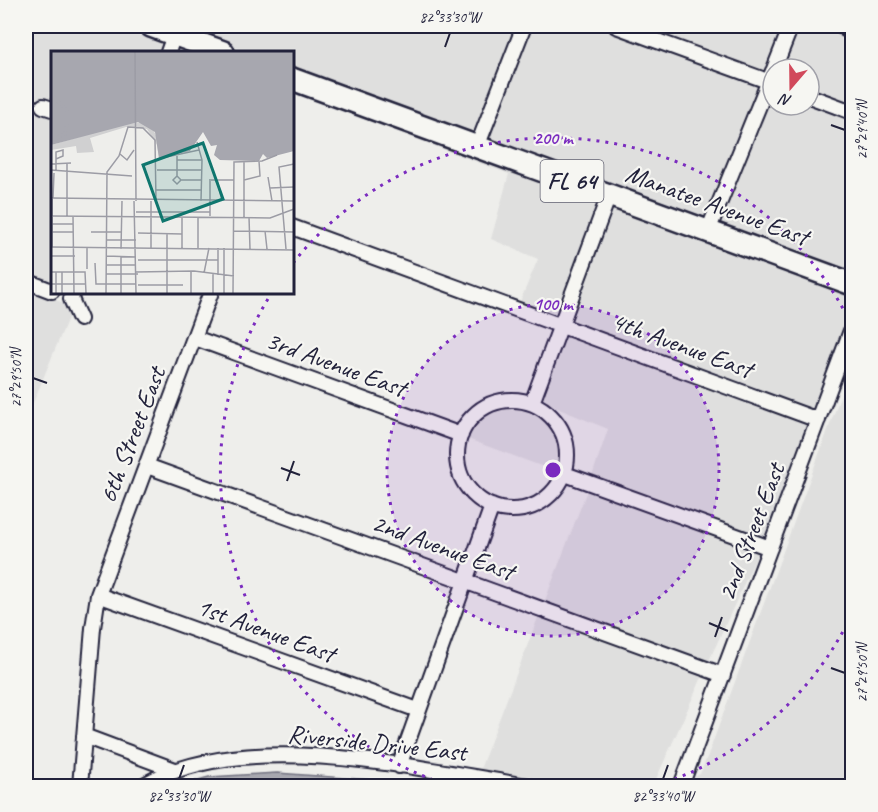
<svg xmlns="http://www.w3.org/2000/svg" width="878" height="812" font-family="Caveat,sans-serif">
<rect width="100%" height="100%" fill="#eeeeeb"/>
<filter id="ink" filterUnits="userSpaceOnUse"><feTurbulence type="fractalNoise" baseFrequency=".0167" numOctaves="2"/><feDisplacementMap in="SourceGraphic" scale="12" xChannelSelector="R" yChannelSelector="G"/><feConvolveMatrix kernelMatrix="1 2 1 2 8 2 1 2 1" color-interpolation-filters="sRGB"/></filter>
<g filter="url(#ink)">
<path fill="#dfdfde" d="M 26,26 L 132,26 L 167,39 L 162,52 L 52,52 L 52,102 L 40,98 L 36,110 L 52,116 L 52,284 L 26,274 Z
M 184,26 L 518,26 L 474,139 L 293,71 L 292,52 L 242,52 L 183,30 Z
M 530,26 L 597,26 L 761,86 L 705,223 L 485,143 Z
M 635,26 L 785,26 L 766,74 Z
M 797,26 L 829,26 L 852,34 L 852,106 L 809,90 L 809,69 L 780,69 Z
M 294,86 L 601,199 L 558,318 L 519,304 L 538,259 L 491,239 L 509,174 L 293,92 Z
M 772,90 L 773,105 L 809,105 L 809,103 L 852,119 L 852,277 L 716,227 Z
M 612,203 L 852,290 L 852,312 L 815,412 L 569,322 Z
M 26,288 L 66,304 L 70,313 L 26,420 Z
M 564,334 L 811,424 L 788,485 L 764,539 L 592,476 L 608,429 L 559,409 L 541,397 Z
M 852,365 L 852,786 L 689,786 L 694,777 L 700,774 L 708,755 Z
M 511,405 L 533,409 L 541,414 L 555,428 L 562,446 L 563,457 L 560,473 L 465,438 L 470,427 L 482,415 L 498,407 Z
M 588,488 L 759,551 L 708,663 L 544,603 Z
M 539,615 L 703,675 L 653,786 L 568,786 L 479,772 Z"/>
<path fill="#a7a7af" stroke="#727281" stroke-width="1.5" d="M 277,773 L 373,780 L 419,786 L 175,786 L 209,777 Z"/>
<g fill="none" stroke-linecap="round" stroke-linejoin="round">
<defs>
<path id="street" d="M 616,26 L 773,83
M 168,52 L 177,27
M 774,69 L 791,26
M 809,96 L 852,112
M 43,106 L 52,109
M 477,147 L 524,26
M 292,227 L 818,420
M 708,231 L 773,71
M 26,281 L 52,291
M 73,292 L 71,299 L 80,319
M 195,338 L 461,435
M457 455a55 55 0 1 1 110 0a55 55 0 1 1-110 0Z
M 532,403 L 609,195
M 147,466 L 723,675
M 565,474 L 770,548
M 98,595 L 418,710
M 84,736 L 175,770
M 399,766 L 492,506
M 80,786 L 93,628 L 98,595 L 211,292
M 142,786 C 244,726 416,769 528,786
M 681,786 L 852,328"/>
<path id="primary" d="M 151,26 L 223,52
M 848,26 L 852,27
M 292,79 L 852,284"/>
</defs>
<use href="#street" stroke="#22223b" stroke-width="18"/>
<use href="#primary" stroke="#22223b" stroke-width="26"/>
<use href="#street" stroke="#f6f6f2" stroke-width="14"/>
<use href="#primary" stroke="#f6f6f2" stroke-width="21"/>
</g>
</g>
<path fill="none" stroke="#22223b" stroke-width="2" d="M 445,47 L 450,33M 831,125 L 845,130M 33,378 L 47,383M 281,468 L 300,475M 287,481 L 294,461M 709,623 L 728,631M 715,637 L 722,617M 831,668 L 845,673M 179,779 L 184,765M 663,779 L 668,765"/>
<circle cx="553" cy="470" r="166" fill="#7b2cbf" fill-opacity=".12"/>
<g fill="none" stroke="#7b2cbf" stroke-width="3" stroke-dasharray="3 6">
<circle cx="553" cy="470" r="166"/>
<path d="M851 616A332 332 0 0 1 656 786M450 786A332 332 0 0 1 271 294M293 263A332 332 0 0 1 851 324"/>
</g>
<g text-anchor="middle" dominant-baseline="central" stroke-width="4.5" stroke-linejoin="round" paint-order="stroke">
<rect fill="#f6f6f2" stroke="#626272" stroke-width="1.5" x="540.5" y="160" width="63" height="42" rx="4.5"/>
<g font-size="24" font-weight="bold" fill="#22223b">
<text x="572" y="181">FL 64</text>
</g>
<g font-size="26" fill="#22223b" stroke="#f6f6f2">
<text transform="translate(717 205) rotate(20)">Manatee Avenue East</text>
<text transform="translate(682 345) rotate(20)">4th Avenue East</text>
<text transform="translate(336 364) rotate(20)">3rd Avenue East</text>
<text transform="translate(132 435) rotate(-69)">6th Street East</text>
<text transform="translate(751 532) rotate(-69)">2nd Street East</text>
<text transform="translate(443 547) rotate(20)">2nd Avenue East</text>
<text transform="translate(266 630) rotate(20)">1st Avenue East</text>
<text transform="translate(377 743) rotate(6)">Riverside Drive East</text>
</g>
</g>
<g transform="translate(51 51)">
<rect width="243" height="243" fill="#eeeeeb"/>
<path d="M 81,71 L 94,72 L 103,80 L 108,92 L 108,108 L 106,94 L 96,78 L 75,76 L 39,87 L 43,101 L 26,102 L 25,95 L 0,99 L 0,94 Z" fill="#d0d0d1"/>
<path d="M 0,1 L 243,1 L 243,100 L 216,107 L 212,103 L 208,110 L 169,109 L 163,104 L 166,94 L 160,95 L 152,81 L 139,100 L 108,107 L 104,81 L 87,71 L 0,94 Z" fill="#a7a7af"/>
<path fill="none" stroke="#a7a7af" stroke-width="3" d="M 0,43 L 16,60 L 16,73 L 14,83 L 0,89"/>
<path fill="none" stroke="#9c9ca5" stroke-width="1.5" d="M 84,1 L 85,150M 146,91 L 151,109 L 150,150M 69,103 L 76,109 L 83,99M 126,105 L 126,125 L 130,129 L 126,133 L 122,129 L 126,125M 106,108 L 148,99M 126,109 L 151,109M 0,113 L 20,112M 16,113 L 16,165M 0,119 L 81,125M 5,119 L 5,101 L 12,99 L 12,105 L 5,108M 106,119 L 151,119M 217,126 L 221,150M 159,128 L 159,165M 130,129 L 150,129M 160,129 L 183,129M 166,129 L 171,150M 193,129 L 209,125 L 208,110M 219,137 L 243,136M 105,139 L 150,139M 0,147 L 243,150M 2,147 L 3,122M 83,150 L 85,242M 100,150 L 100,198M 85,161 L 159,161M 0,165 L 219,167 L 243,158M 22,165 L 23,242M 193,166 L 193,111M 198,166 L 199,198M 1,173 L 22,173M 183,180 L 243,181M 214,180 L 216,198M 1,181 L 22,181M 40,181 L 70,181M 87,182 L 131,183M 116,183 L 116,242M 55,189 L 85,189M 0,196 L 243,199M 36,196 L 36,218M 1,197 L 1,147M 147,197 L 147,167M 70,198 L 71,150M 131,198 L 131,167M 235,198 L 228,116 L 243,113M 0,205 L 24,205M 55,205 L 85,206M 87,209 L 167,209M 44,212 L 45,233 L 85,233M 55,214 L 85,214M 0,221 L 34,221 L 35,242M 85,221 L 143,220 L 183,225M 140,221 L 140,242M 153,222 L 158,197M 55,223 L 87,223M 167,224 L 167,197M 0,233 L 35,233M 87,234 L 132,234M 5,242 L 5,221M 11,242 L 11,221M 55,242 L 56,121 L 68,105 L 77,76 L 92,77 L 104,89 L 105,150M 70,242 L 70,206M 162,242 L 162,223M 173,242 L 173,197M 182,242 L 183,111 L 211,110 L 226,104"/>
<path fill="#0f766e" fill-opacity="0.15" stroke="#0f766e" stroke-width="3" d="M 152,92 L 172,148 L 112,170 L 92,114 Z"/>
<rect width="243" height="243" fill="none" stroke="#22223b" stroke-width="3"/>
</g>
<circle cx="553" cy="470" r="9" fill="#7b2cbf" stroke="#f6f6f2" stroke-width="3"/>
<g font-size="18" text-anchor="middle" font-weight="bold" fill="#7b2cbf" stroke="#f6f6f2" stroke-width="4.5" stroke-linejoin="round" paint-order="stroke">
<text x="553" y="144">200 m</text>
<text x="553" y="310">100 m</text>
</g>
<rect width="878" height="812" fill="none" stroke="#f6f6f2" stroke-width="66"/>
<g transform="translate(791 87) rotate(200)"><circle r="28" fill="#f6f6f2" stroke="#a1a1a9" stroke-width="1.5"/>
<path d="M0-4.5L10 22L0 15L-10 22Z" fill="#d1495b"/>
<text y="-9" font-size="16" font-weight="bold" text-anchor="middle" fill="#22223b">N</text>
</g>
<rect x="33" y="33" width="812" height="746" fill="none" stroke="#22223b" stroke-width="2"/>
<g font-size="15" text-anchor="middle" fill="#22223b">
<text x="450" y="22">82°33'30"W</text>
<text transform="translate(862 130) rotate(-90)" y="5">27°29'40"N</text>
<text transform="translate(16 378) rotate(-90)" y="5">27°29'50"N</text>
<text transform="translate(862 673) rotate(-90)" y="5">27°29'50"N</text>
<text x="179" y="801">82°33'30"W</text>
<text x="663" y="801">82°33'40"W</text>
</g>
</svg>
